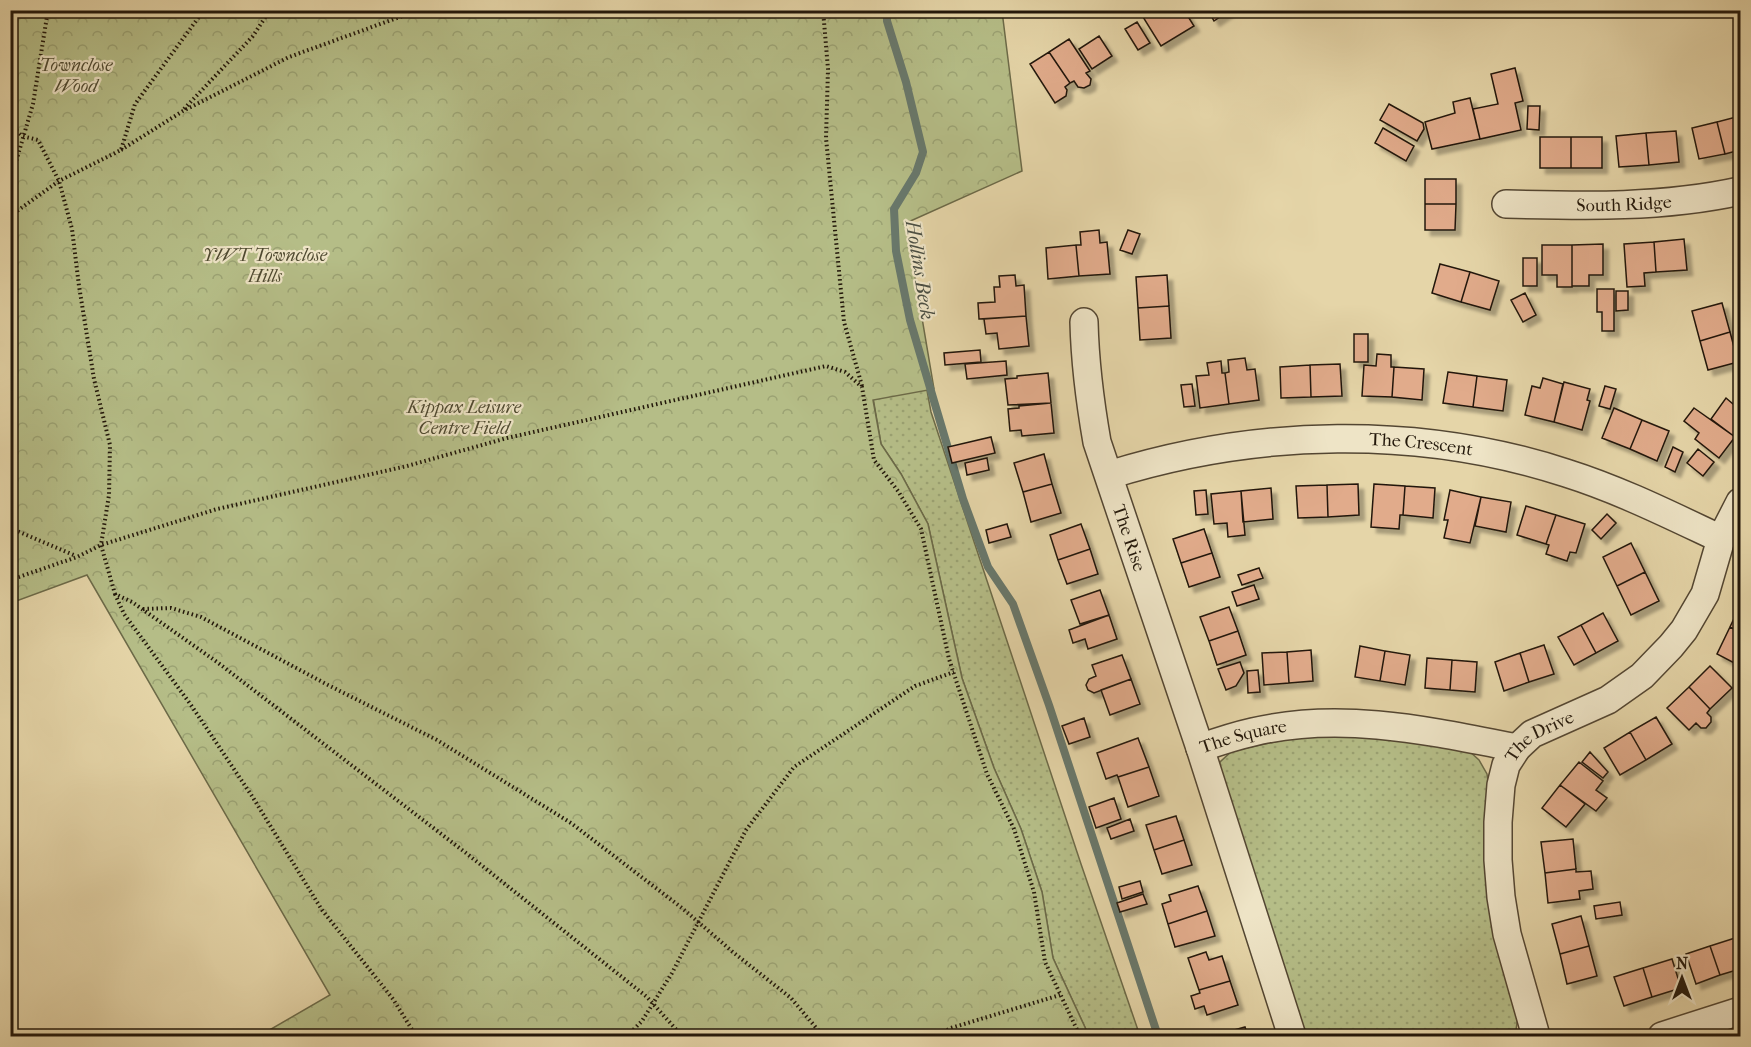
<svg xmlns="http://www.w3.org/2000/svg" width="1751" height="1047" font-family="'IM FELL French Canon',serif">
<defs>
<pattern id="grass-dots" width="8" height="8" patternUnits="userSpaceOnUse" patternTransform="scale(1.5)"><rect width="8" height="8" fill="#b5bd87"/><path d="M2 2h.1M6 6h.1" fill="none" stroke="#9ba273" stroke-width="1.8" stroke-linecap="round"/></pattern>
<pattern id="forest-crowns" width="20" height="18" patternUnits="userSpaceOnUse" patternTransform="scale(1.5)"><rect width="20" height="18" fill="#b5bd87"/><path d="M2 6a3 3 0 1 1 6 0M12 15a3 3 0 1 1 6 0" fill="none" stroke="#9ba273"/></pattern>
<filter id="shadow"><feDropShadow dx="5.5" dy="5.5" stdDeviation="1.5" flood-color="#0004"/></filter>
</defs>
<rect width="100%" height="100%" fill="#e5d5a8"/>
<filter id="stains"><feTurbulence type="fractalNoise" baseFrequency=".00333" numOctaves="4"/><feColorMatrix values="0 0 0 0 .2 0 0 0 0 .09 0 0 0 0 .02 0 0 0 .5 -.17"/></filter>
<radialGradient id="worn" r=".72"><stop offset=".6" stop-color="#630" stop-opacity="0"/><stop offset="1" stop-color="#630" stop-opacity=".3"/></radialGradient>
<path fill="url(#grass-dots)" stroke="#6c6a48" stroke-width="1.5" d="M 897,228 L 931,412 L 1081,864 L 1140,1036 L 1089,1036 L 1053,958 L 1042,892 L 1021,829 L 994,768 L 962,678 L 928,524 L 901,474 L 881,444 L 863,340 Z
M 1355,734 L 1468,750 L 1479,760 L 1487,774 L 1518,1016 L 1516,1030 L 1511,1036 L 1303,1036 L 1218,770 L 1220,762 L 1232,751 L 1293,738 Z"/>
<path fill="url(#forest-crowns)" stroke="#6c6a48" stroke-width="1.5" d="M 11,10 L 1002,11 L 1022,171 L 906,223 L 934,389 L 873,400 L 881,444 L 901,474 L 928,524 L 962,678 L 994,768 L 1021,829 L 1042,892 L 1053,958 L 1089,1036 L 259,1036 L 330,995 L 87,575 L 11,603 Z"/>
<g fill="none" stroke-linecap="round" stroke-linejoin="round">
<path stroke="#68786c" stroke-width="8" d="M 887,10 L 887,21 L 906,82 L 923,152 L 916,173 L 894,209 L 896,251 L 910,320 L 963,499 L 988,567 L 1013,604 L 1049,705 L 1158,1036"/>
</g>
<path fill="#e1ab8b" stroke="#22170a" stroke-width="1.5" filter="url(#shadow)" d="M 1153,10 L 1184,10 L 1194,26 L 1161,46 L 1143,17 Z
M 1208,10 L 1230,10 L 1214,21 Z
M 1137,22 L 1150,43 L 1138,50 L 1125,29 Z
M 1099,36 L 1112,56 L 1092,69 L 1079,49 Z
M 1069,39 L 1090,71 L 1086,73 L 1091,79 L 1090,85 L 1084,88 L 1078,87 L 1074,81 L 1070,83 L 1049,52 Z
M 1049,52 L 1070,83 L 1065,87 L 1067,90 L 1066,96 L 1055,103 L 1030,64 Z
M 1515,68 L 1523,101 L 1515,103 L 1521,130 L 1480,139 L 1473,109 L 1498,104 L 1491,74 Z
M 1470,98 L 1480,139 L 1432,149 L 1425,122 L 1455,113 L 1453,102 Z
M 1389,104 L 1423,123 L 1424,129 L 1417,141 L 1380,120 Z
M 1528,106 L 1540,106 L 1539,130 L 1527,129 Z
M 1740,116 L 1740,150 L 1725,154 L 1717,122 Z
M 1717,122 L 1725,154 L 1699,159 L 1692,128 Z
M 1383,128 L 1414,146 L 1406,161 L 1375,143 Z
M 1676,131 L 1679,162 L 1649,165 L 1646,133 Z
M 1646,133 L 1649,165 L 1619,167 L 1616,136 Z
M 1540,137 L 1571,137 L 1571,168 L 1540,168 Z
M 1571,137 L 1602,137 L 1602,168 L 1571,168 Z
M 1425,179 L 1456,179 L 1456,204 L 1425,204 Z
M 1425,204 L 1456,204 L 1455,230 L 1425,230 Z
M 1099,230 L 1100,243 L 1107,242 L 1110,274 L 1079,276 L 1076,245 L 1081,245 L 1080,232 Z
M 1128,230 L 1140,234 L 1132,254 L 1120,250 Z
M 1684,239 L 1687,270 L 1656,272 L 1654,242 Z
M 1654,242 L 1656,272 L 1644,273 L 1645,286 L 1627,287 L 1624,244 Z
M 1603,244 L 1603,275 L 1589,275 L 1589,286 L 1572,286 L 1572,245 Z
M 1076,245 L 1079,276 L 1048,279 L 1046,248 Z
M 1542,245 L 1572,245 L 1572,287 L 1557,287 L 1557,275 L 1542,275 Z
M 1523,258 L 1537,258 L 1537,286 L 1523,286 Z
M 1440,264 L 1470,272 L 1461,302 L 1432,293 Z
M 1470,272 L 1499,281 L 1490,310 L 1461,302 Z
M 1015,275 L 1016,286 L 1024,285 L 1026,316 L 979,319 L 978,303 L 995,302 L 994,287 L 1000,287 L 999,276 Z
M 1167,275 L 1169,306 L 1138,308 L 1136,277 Z
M 1597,289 L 1614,289 L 1614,331 L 1602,331 L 1602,312 L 1597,312 Z
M 1616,291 L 1628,291 L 1628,310 L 1616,311 Z
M 1525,293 L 1536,315 L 1523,322 L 1511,300 Z
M 1722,303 L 1730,332 L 1700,341 L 1692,311 Z
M 1169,306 L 1171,338 L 1140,340 L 1138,308 Z
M 1026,316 L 1029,346 L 999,349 L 997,333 L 986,334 L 984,319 Z
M 1730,332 L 1738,362 L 1708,370 L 1700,341 Z
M 1354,334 L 1368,334 L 1368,362 L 1354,362 Z
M 980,350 L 981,362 L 945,365 L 944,353 Z
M 1377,354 L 1391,355 L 1391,367 L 1394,367 L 1392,397 L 1362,396 L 1364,365 L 1376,366 Z
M 1245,358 L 1247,370 L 1255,369 L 1259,400 L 1229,404 L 1225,373 L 1229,372 L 1228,360 Z
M 1006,361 L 1007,375 L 967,379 L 965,364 Z
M 1221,361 L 1222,373 L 1225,373 L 1229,404 L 1200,408 L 1196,376 L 1209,375 L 1207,363 Z
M 1340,364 L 1342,396 L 1311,397 L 1310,365 Z
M 1310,365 L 1311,397 L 1281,398 L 1280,367 Z
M 1394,367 L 1424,369 L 1422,400 L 1392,397 Z
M 1448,372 L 1477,376 L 1473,407 L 1443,403 Z
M 1048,373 L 1051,403 L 1008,405 L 1005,379 L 1017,378 L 1017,376 Z
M 1477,376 L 1507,380 L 1503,411 L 1473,407 Z
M 1543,378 L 1563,384 L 1554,422 L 1525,415 L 1532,386 L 1540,388 Z
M 1564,382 L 1590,389 L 1587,400 L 1590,401 L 1582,430 L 1554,422 Z
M 1192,384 L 1195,406 L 1184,407 L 1181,385 Z
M 1605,386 L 1616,389 L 1610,409 L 1599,406 Z
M 1726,398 L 1740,410 L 1740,430 L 1735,437 L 1711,419 Z
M 1051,403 L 1054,433 L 1022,436 L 1021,430 L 1010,431 L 1008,409 L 1019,408 L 1019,406 Z
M 1614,408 L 1642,420 L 1630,449 L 1602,438 Z
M 1694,408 L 1735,437 L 1719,458 L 1695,439 L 1699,433 L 1684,421 Z
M 1642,420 L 1669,431 L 1657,461 L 1630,449 Z
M 991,437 L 995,453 L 952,463 L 948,447 Z
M 1673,447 L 1683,452 L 1675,472 L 1665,467 Z
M 1698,449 L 1714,462 L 1703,476 L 1687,463 Z
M 1044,454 L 1052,484 L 1023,492 L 1014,463 Z
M 987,458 L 989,470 L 967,475 L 965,463 Z
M 1052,484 L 1061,513 L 1031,522 L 1023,492 Z
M 1358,484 L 1359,515 L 1328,517 L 1327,485 Z
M 1374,484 L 1405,486 L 1403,515 L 1400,515 L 1399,529 L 1371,527 Z
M 1327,485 L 1328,517 L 1298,518 L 1296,486 Z
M 1405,486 L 1435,488 L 1433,518 L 1403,515 Z
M 1271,488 L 1273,519 L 1243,522 L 1241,491 Z
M 1206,490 L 1208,514 L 1196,515 L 1194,491 Z
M 1450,490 L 1481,497 L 1470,543 L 1444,538 L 1448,520 L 1444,520 Z
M 1241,491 L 1245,535 L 1228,537 L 1227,523 L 1214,524 L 1211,494 Z
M 1481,497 L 1511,502 L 1506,532 L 1475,526 Z
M 1526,506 L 1556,515 L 1546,544 L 1517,535 Z
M 1607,514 L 1616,523 L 1601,539 L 1592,530 Z
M 1556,515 L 1585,524 L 1576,553 L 1570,552 L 1567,561 L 1546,554 L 1549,545 L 1546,544 Z
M 1007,524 L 1011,537 L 989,543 L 986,530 Z
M 1081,524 L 1090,549 L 1058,560 L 1050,535 Z
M 1204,529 L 1212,553 L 1181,563 L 1173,539 Z
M 1631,543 L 1645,572 L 1617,586 L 1603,557 Z
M 1090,549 L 1098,574 L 1067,584 L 1058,560 Z
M 1212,553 L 1220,577 L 1189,587 L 1181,563 Z
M 1259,568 L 1263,578 L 1242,585 L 1238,575 Z
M 1645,572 L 1659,601 L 1631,615 L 1617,586 Z
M 1254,585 L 1259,599 L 1237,606 L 1232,592 Z
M 1100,590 L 1109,615 L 1080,624 L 1071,600 Z
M 1740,606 L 1740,632 L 1730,627 Z
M 1229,607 L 1238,631 L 1209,641 L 1200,617 Z
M 1603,613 L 1618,641 L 1596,653 L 1581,625 Z
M 1109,615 L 1117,639 L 1088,649 L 1085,639 L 1073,643 L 1069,630 Z
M 1581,625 L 1596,653 L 1574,665 L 1558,637 Z
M 1730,627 L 1740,632 L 1740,666 L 1717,654 Z
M 1238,631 L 1246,655 L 1217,665 L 1209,641 Z
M 1544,645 L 1554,674 L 1529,682 L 1520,653 Z
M 1360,646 L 1385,651 L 1380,681 L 1355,677 Z
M 1311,650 L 1313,681 L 1289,683 L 1287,652 Z
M 1385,651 L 1410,655 L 1405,685 L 1380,681 Z
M 1287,652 L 1289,683 L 1264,685 L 1262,653 Z
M 1520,653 L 1529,682 L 1504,691 L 1495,662 Z
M 1122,655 L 1131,679 L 1094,693 L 1088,690 L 1086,685 L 1089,679 L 1096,676 L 1092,665 Z
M 1427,658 L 1452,660 L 1450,690 L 1425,688 Z
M 1452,660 L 1477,662 L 1475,692 L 1450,690 Z
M 1240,662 L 1244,673 L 1236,686 L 1226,690 L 1218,669 Z
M 1710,666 L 1732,688 L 1710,709 L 1689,687 Z
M 1258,670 L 1260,692 L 1248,693 L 1247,671 Z
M 1131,679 L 1140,704 L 1110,715 L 1101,690 Z
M 1689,687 L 1710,709 L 1707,713 L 1711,717 L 1711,722 L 1706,728 L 1701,728 L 1696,723 L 1689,730 L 1667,708 Z
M 1656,717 L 1672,744 L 1646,760 L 1630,732 Z
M 1084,718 L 1090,737 L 1069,744 L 1062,726 Z
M 1630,732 L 1646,760 L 1620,775 L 1604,748 Z
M 1138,738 L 1149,767 L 1118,777 L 1117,775 L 1106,779 L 1097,753 Z
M 1590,752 L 1608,772 L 1603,778 L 1582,762 Z
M 1579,762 L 1603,781 L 1596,790 L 1607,798 L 1596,811 L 1560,785 Z
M 1149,767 L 1159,796 L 1128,807 L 1118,777 Z
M 1560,785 L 1585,804 L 1566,827 L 1542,808 Z
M 1114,798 L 1121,819 L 1096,828 L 1089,807 Z
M 1176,816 L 1184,840 L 1154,850 L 1146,825 Z
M 1130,819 L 1134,831 L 1111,839 L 1107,828 Z
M 1573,839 L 1576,869 L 1545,873 L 1541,842 Z
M 1184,840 L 1192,865 L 1162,874 L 1154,850 Z
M 1576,869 L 1576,872 L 1591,871 L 1593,889 L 1579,891 L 1580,899 L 1548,903 L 1545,873 Z
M 1140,881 L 1143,892 L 1122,899 L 1119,887 Z
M 1198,886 L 1207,911 L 1168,924 L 1162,904 L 1171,901 L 1169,895 Z
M 1143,894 L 1147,904 L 1120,912 L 1117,903 Z
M 1620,902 L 1622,915 L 1596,919 L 1594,906 Z
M 1207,911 L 1215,936 L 1175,947 L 1168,924 Z
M 1581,916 L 1589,946 L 1560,954 L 1552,924 Z
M 1735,938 L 1740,956 L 1740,969 L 1720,975 L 1710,946 Z
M 1589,946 L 1597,976 L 1567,984 L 1560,954 Z
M 1710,946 L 1720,975 L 1696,984 L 1686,954 Z
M 1206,952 L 1209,960 L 1222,956 L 1230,981 L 1199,990 L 1188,958 Z
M 1672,959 L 1681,988 L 1652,997 L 1643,968 Z
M 1643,968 L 1652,997 L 1624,1006 L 1614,977 Z
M 1230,981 L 1238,1005 L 1207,1015 L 1204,1006 L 1195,1009 L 1191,996 L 1200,993 L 1199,990 Z
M 1245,1027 L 1248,1036 L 1213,1036 Z"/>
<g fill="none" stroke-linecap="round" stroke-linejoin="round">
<defs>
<g id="street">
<path id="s1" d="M 1506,204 C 1585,206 1663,208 1740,191"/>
<path id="s2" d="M 1084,322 C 1085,363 1090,402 1097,442 L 1200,748 L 1292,1036"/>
<path id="s3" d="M 1109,475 C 1256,429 1419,425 1566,473 C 1620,490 1670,515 1721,539"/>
<path id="s4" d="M 1200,748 C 1217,742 1235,736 1253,732 C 1341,711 1430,731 1517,748"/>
<path id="s5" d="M 1536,1036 L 1507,934 L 1501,897 L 1498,860 L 1498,822 L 1501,785 L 1506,765 L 1517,748 L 1532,734 L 1608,700 L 1642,676 L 1671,646 L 1684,630 L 1705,594 L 1721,539 L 1740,502"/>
<path d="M 1662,1036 L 1740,1011"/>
</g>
</defs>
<use href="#street" stroke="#534632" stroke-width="30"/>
<path stroke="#22170a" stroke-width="4" stroke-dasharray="1.5 3" stroke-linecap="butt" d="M 823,10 L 828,69 L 826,138 L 844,322 L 862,386
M 184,109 L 253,36 L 270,10
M 10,124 L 22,136 L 38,140 L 59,181 L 72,229 L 79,286 L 94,379 L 110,445 L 109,495 L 101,545 L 115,594 L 132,602 L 217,662 L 466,853 L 647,997 L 682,1036
M 121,150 L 183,111 L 289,57 L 419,10
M 10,182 L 33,104 L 48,10
M 10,216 L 59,181 L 121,150 L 135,104 L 204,10
M 10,528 L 76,556
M 10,580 L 77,557 L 101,545 L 217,509 L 407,466 L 507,438 L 826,366 L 845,372 L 862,387 L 874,460 L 898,491 L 921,529 L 949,659 L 987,774 L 1014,829 L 1034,892 L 1045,962 L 1080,1036
M 115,594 L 124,614 L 191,705 L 252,796 L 322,910 L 393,999 L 416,1036
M 143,609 L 171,608 L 201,617 L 328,685 L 437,740 L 571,823 L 682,908 L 734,953 L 791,998 L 823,1036
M 627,1036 L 642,1021 L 672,973 L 746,830 L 794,767 L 915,686 L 954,672
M 935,1036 L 951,1028 L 1060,995"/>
<use href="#street" stroke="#eee4c6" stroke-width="27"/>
</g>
<g text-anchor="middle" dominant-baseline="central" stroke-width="4.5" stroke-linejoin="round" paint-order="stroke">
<g font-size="18" font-style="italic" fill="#4e4930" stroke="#eee4c6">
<text x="76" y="65">Townclose<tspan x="76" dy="21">Wood</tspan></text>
<text x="265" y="255">YWT Townclose<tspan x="265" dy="21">Hills</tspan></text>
<text x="464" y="407">Kippax Leisure<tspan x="464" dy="21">Centre Field</tspan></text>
</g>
<g font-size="18" fill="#22170a" stroke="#eee4c6">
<text stroke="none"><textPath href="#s1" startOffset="118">South Ridge</textPath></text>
<text stroke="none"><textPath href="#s3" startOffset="316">The Crescent</textPath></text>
<text stroke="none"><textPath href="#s2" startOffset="222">The Rise</textPath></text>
<text stroke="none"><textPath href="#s4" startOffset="45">The Square</textPath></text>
<text stroke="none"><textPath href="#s5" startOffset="322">The Drive</textPath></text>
</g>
<g font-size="20" font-style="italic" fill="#4b4f43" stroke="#eee4c6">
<text transform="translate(920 270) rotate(81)">Hollins Beck</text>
</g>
</g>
<rect width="1751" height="1047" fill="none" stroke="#e5d5a8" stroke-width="36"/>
<rect x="12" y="12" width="1727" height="1023" fill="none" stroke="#22170a" stroke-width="3"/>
<rect x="18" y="18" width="1715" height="1011" fill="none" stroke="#22170a" stroke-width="1.5"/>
<g transform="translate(1682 978)" stroke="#eee4c6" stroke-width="4.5" paint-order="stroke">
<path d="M0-4.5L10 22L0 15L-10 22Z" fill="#22170a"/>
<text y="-9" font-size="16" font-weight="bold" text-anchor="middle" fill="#22170a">N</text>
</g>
<rect width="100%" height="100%" filter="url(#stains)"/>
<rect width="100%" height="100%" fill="url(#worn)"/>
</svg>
